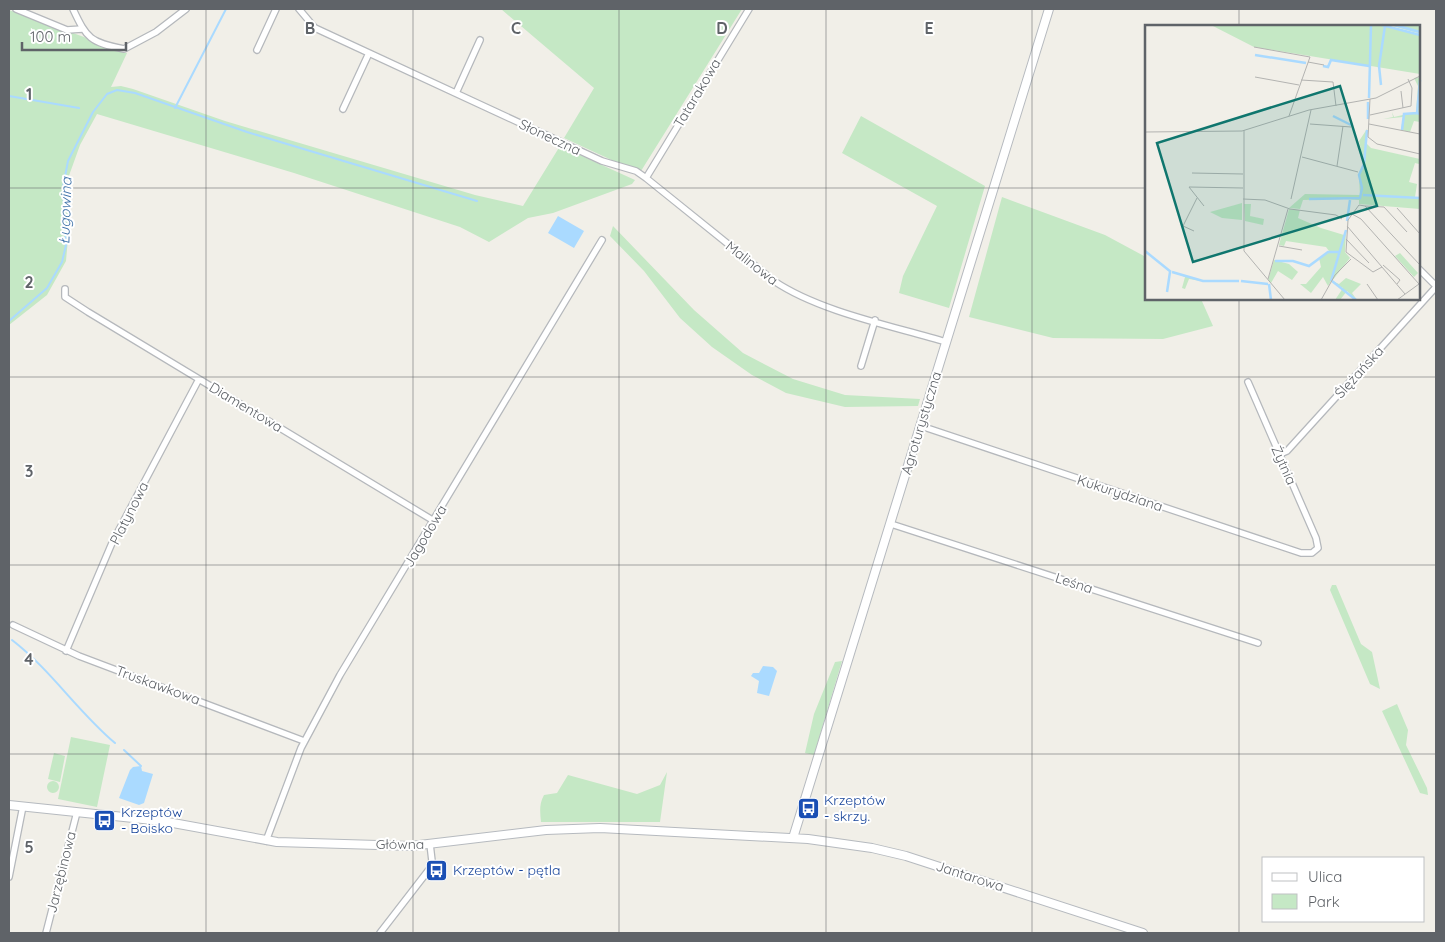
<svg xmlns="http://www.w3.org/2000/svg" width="1445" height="942" font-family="Quicksand,sans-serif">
<rect width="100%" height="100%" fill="#f1efe8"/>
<path fill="#c5e8c5" d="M 501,9 L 742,9 L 641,171 L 618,163 L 564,138 L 594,88 Z
M 9,10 L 84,37 L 110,50 L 127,53 L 111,87 L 121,86 L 133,89 L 225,121 L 475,195 L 523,206 L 560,146 L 635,180 L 632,184 L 553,213 L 528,218 L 489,242 L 460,227 L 294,173 L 97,114 L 80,145 L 66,184 L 69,227 L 66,261 L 47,295 L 9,325 Z
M 861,116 L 985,186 L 949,308 L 899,293 L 903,276 L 937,206 L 842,153 Z
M 1002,197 L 1105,235 L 1144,256 L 1146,299 L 1170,299 L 1171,301 L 1201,299 L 1213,326 L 1163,339 L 1053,338 L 969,317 Z
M 613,226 L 694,310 L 743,353 L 793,379 L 845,395 L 920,399 L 918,406 L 845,407 L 786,393 L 752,375 L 712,347 L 680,318 L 644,271 L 610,236 Z
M 1332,585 L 1336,585 L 1361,644 L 1372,652 L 1380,689 L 1370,684 L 1330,590 Z
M 842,661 L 814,755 L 805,753 L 814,714 L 835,662 Z
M 1397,704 L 1408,730 L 1406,745 L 1427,788 L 1428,795 L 1420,793 L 1382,711 Z
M 71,737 L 110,745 L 97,807 L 58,799 Z
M 54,753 L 65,756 L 60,782 L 48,779 Z
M 667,772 L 660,822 L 541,822 C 540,812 539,804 544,795 L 557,793 L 568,775 L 637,794 L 660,785 Z
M47 787a6 6 0 1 1 12 0a6 6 0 1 1-12 0Z"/>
<path fill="#aadaff" d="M 558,216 L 584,231 L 574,248 L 548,233 Z
M 763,666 L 773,667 L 777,671 L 769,696 L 757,693 L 759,681 L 751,676 L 753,673 L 759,673 Z
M 141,766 L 142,771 L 153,774 L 144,803 L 139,805 L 119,798 L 130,770 L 133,767 Z"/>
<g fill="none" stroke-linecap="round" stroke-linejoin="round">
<path stroke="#aadaff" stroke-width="2" d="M 9,96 L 79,108
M 175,108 L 226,9
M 9,321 L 47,288 L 62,262 L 66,245 L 63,187 L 68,161 L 93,112 L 107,94 L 117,90 L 135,93 L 247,132 L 477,201
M 12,640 C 51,670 78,712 115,743
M 124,750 L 141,766"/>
<defs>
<path id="street" d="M 16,9 L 67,30 L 82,29
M 73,9 C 87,39 90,42 124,49 L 156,32 L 186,9
M 299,9 L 315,28 L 602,161 L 636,171 L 646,178 L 774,281 C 820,312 893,326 946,342
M 257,50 L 276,9
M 456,93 L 480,40
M 343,109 L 369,53
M 646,178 L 749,9
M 1419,269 L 1436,286
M 65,289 L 65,297 L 88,312 L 434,521
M 861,366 L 875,320
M 921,426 L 1301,553 L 1312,553 L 1318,548 L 1316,538 L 1248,382
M 1280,454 L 1287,451 L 1436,287
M 891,524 L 1258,643
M 13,625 L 79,656 L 304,741
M 66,651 L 112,543 L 199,379
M 266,841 L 301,748 L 340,675 L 602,240
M 9,877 L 23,806
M 46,933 L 77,812
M 380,933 L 431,867 L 432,861 L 430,844"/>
<path id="secondary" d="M 9,805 L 162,821 L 277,842 L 411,846 L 546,830 L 600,828 L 808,839 L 872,848 L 906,856 L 1143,933
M 793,838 L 1049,9"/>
</defs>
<use href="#street" stroke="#b5b8bc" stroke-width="8"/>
<use href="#secondary" stroke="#b6babf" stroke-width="10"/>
<use href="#street" stroke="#fff" stroke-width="5.5"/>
<use href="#secondary" stroke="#fff" stroke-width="8"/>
</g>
<path fill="none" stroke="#5f6368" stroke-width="1" stroke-opacity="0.55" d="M 206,9 L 206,933M 413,9 L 413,933M 619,9 L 619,933M 826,9 L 826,933M 1032,9 L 1032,933M 1239,9 L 1239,26M 9,188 L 1146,188M 1419,188 L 1436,188M 1239,299 L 1239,933M 9,377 L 1436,377M 9,565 L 1436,565M 9,754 L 1436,754"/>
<defs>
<symbol id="bus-square" viewBox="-11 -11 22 22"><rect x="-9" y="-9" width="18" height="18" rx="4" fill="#1a4fb4" stroke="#fff"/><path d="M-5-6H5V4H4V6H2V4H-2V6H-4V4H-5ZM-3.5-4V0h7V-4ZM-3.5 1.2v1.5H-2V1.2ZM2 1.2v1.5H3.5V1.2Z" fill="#fff"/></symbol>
</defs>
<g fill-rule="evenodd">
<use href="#bus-square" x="796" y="796" width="25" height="25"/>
<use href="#bus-square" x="92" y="808" width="25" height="25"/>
<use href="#bus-square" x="424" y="858" width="25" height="25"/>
</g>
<g text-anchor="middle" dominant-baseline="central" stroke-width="4" stroke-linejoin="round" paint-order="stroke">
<g font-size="14" fill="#5f6368" stroke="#fff">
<text transform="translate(697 93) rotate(-59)">Tatarakowa</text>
<text transform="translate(550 137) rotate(25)">Słoneczna</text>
<text transform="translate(752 263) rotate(38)">Malinowa</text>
<text transform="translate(1359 372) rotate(-48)">Ślężańska</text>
<text transform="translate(246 407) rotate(31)">Diamentowa</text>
<text transform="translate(921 423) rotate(-73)">Agroturystyczna</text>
<text transform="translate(1284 465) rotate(66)">Żytnia</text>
<text transform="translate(1120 493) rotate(18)">Kukurydziana</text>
<text transform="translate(129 513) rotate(-63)">Platynowa</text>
<text transform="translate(425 536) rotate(-59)">Jagodowa</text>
<text transform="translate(1074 583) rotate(18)">Leśna</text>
<text transform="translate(158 685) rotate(20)">Truskawkowa</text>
<text x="400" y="844">Główna</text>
<text transform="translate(61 872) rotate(-76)">Jarzębinowa</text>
<text transform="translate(970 876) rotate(18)">Jantarowa</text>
</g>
<g font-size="14" fill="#164399" stroke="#fff" text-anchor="start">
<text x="824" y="800">Krzeptów<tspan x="824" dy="16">- skrzy.</tspan></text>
<text x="121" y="812">Krzeptów<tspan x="121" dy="16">- Boisko</tspan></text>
<text x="453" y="870">Krzeptów - pętla</text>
</g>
<g font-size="15" font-style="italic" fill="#4174aa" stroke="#fff">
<text transform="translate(65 211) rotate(-88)">Ługowina</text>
</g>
</g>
<g transform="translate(1145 25)">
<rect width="275" height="275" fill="#f1efe8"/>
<path d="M 66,0 L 240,0 L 275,10 L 275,49 L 109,22 ZM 244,0 L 275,0 L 275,8 L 269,7 ZM 275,52 L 275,97 L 269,96 L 265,107 L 256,105 L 258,92 L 238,94 L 248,92 L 247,87 L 249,92 L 271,87 L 273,61 L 269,53 ZM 222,104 L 222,119 L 226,123 L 275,134 L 274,139 L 270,138 L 264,157 L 272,159 L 270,172 L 275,173 L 275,184 L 214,179 L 214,175 L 199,174 L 158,175 L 155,184 L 144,183 L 160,169 L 215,170 L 214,151 L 219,139 L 214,116 ZM 97,178 L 97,195 L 77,193 L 65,187 ZM 99,179 L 106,179 L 105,191 L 119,194 L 118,200 L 100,196 ZM 144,184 L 155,185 L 153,193 L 176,203 L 199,210 L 201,206 L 200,227 L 205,233 L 187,256 L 194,259 L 201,253 L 216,259 L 207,268 L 212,275 L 202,266 L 195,275 L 190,275 L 198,263 L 186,256 L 183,261 L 178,252 L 166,268 L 155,259 L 161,259 L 176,242 L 174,233 L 184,226 L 181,222 L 141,216 L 139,221 L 134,220 ZM 255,228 L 273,248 L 269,252 L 250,231 ZM 129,235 L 144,239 L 153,247 L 147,255 L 133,246 L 126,258 L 123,255 ZM 27,247 L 54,255 L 94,256 L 62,257 L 44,254 L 40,264 L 37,263 L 40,252 Z" fill="#c5e8c5"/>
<path fill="none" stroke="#aadaff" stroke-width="2.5" d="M 237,0 L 275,10M 250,0 L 275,7M 110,30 L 161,38M 178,41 L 183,42 L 186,35 L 224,41M 275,55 L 272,88 L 275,89M 236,60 L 234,41 L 240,1M 224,73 L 226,0M 188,91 L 206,100M 223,94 L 223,77M 257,105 L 259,89 L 272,88M 218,170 L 275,173M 164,174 L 215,173 L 217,163 L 214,150 L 219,139 L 222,105M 202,196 L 205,175M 0,226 L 26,247M 130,236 L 148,236 L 164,241 L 183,227 L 195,227M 27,247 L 58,256 L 94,256M 96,256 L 123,259M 186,256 L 201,205M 187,256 L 211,275M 124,259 L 126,275M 22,267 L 25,247"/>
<path fill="none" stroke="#b3b3b1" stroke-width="1" d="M 109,22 L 165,32 L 144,91M 163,37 L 179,40M 110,52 L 154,60M 156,55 L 188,57 L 191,81M 256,66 L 258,83M 225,74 L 223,112 L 232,119 L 275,129M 225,90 L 266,81 L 267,63 L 263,54M 165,99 L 206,102M 224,99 L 275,109M 99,105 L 99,226 L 140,275M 0,107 L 97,106 L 164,85 L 231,73 L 275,51M 157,132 L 213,147M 192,141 L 198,101M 47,148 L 98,149M 98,174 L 120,175 L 145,184 L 191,190 L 197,194M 146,174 L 166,85M 59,181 L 44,162 L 98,163M 220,181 L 239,182 L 262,207M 252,183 L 275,209M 207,189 L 216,194 L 274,259M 202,201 L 260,269M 49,206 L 38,201 L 52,173M 201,214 L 224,238M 134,221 L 157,225M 238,240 L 255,255 L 252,259M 237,242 L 228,247 L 201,227 L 203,195 L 214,180 L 220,181 L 275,240M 123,254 L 143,184M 222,259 L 233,275M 176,275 L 190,250 L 206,234M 252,275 L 274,259"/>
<path fill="#0f766e" fill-opacity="0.15" stroke="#0f766e" stroke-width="2.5" d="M 195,61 L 232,181 L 48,237 L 12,118 Z"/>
<rect width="275" height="275" fill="none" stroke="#5f6368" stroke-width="2.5"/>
</g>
<g font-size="16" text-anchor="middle" font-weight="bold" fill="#5f6368" stroke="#fff" stroke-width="4" stroke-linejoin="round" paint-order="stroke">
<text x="310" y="34">B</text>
<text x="516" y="34">C</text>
<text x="722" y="34">D</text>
<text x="929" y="34">E</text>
<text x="29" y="100">1</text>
<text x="29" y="288">2</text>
<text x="29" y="477">3</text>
<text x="29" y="665">4</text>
<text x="29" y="853">5</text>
</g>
<rect width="1445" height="942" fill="none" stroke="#5f6368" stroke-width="20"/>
<rect x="1262" y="857" width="162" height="65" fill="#ffffff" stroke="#bfc1c3"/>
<rect x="1272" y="873" width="25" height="8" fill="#ffffff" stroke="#bfc1c3"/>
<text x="1308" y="882" font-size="15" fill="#5f6368">Ulica</text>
<rect x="1272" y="894" width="25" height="15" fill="#c5e8c5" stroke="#bfc1c3"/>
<text x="1308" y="907" font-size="15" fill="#5f6368">Park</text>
<path d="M22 42v8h104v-8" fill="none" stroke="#5f6368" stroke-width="2.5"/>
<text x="30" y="42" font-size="15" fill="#5f6368" stroke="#ffffff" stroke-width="4" paint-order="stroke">100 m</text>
</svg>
